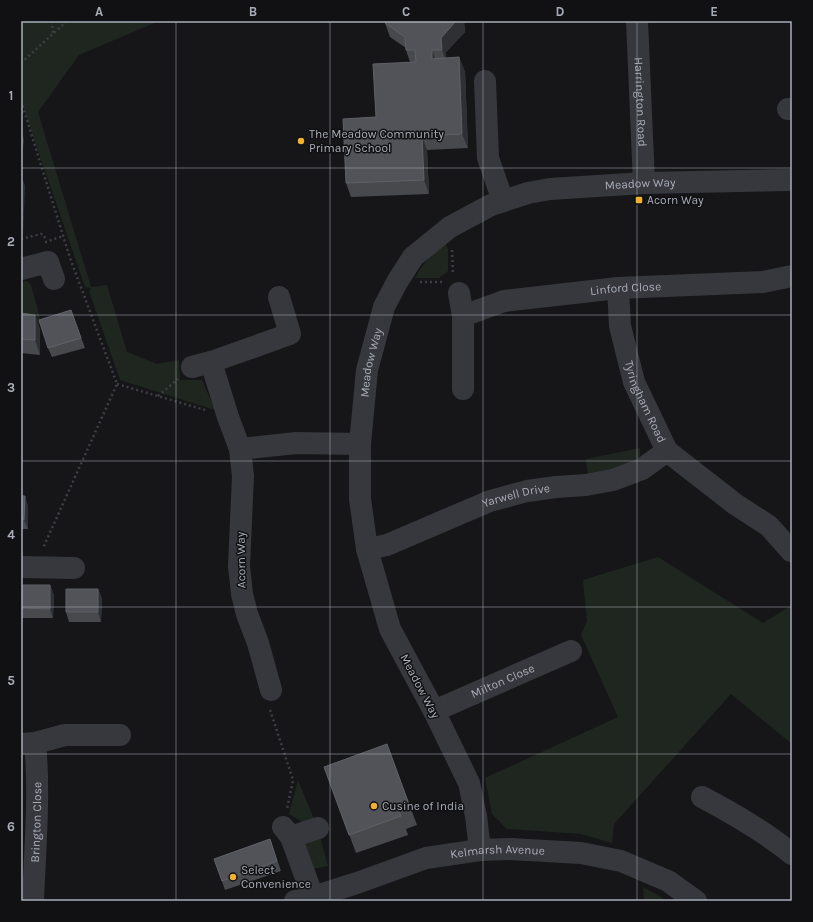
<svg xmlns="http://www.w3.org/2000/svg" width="813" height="922" font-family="Karla,sans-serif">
<rect width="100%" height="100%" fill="#161618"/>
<path fill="#1e261f" d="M 21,21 L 159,21 L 79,55 L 38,112 L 91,287 L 107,285 L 127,352 L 157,364 L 179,360 L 180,380 L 202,380 L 215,410 L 120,380 L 89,291 L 91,288 L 85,287 L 21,101 Z
M 445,243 L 448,249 L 448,271 L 439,278 L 415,278 C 424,262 432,254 445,243 Z
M 27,281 L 31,285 L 42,325 L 21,323 L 21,282 Z
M 640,448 L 640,461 L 588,476 L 586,459 Z
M 658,557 L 763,623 L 792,605 L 792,744 L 731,694 L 614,824 L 612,843 L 581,834 L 507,829 L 492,814 L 485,778 L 618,717 L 581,635 L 587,621 L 583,580 Z
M 298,780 L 314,819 L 304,823 L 289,814 Z
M 319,833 L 328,866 L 313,869 L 305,844 Z
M 643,887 L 656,894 L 667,901 L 644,901 Z"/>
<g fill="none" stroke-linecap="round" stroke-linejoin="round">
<path stroke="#3d3f44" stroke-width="2.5" stroke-dasharray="2 3" stroke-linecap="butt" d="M 52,21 L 53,33
M 21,63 L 67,21
M 21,101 L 70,258 L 117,384 L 43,548
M 21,239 L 41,234 L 44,235 L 46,242 L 63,236
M 452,250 L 453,275
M 420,282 L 443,282
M 117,384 L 205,410
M 158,396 L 178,379
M 270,710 L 293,780 L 287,809"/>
<g stroke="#37383d" stroke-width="22">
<path id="s1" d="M 637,21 L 644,183"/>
<path d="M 485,81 L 488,158 L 503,201"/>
<path d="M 788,109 L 792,109"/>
<path d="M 21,269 L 48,262 L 54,279"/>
<path id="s2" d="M 618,288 L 620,326 L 634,382 L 667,451 L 735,504 L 769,526 L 791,551"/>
<path d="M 459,293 L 463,316 L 463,389"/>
<path id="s3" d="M 463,316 L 504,301 L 618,288 L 763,282 L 792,276"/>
<path d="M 192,367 L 211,362"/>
<path d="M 240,449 L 296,443 L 360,444"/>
<path id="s4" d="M 367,549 L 387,545 L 490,501 L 527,491 L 556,487 L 586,485 L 613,480 L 642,469 L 667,451"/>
<path d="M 21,567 L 74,568"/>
<path d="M 271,690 L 258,643 L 247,614 L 242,594 L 239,566 L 243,476 L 240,449 L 228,417 L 211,362 L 290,334 L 279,297"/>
<path id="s5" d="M 434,711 L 571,651"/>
<path d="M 21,744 L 35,743 L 65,735 L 120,735"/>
<path d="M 702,797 C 734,814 764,831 792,854"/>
<path d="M 283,827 L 291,837 L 313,897"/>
<path d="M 291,837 L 318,828"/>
<path id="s6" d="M 480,850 L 476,816 L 469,783 L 434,711 L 390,629 L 367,549 L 360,499 L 360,444 L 367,370 L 384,307 L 397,282 L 413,257 L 450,227 L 491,205 L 528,193 L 550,189 L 644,183 L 792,180"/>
<path id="s7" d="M 33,901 C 35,849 40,794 35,743"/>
<path id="s8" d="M 295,901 L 313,897 L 357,883 L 426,858 L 480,850 L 510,849 L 581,853 L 621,861 L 668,881 L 696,901"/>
</g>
</g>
<path fill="#47494d" d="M 385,21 L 464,21 L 465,32 L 446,52 L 446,58 L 459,57 L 465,72 L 468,148 L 427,150 L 429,194 L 351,197 L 346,183 L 376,117 L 410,62 L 406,50 L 406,48 L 390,37 L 385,23 Z
M 71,310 L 85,348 L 52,357 L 48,348 Z
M 21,313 L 40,329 L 40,355 L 21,353 Z
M 21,496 L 28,506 L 28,529 L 21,529 Z
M 21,585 L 50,585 L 54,595 L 53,618 L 21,618 Z
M 98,589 L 102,599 L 101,622 L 69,622 L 66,612 Z
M 387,744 L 417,825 L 406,829 L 408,835 L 356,853 L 324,767 Z
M 270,839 L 281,871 L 225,890 L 214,859 Z"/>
<path fill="#2f3033" d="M 456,21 L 464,21 L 465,32 L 446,52 L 447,64 L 442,50 L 441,38 Z
M 432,50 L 437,64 L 432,59 Z
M 459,57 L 465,72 L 468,148 L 462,134 Z
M 21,131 L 24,139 L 21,171 Z
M 422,136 L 427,150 L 429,194 L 424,180 Z
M 21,174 L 25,186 L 23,235 L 21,231 Z
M 35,315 L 40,329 L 40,355 L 35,340 Z
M 25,496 L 28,506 L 28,529 L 24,520 Z
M 50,585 L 54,595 L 53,618 L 50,609 Z
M 98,589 L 102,599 L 101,622 L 98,612 Z"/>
<path fill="#525359" stroke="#5f6168" d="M 385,21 L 456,21 L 441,38 L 442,50 L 432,50 L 432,59 L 459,57 L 462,134 L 422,136 L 424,180 L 346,183 L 343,119 L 376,117 L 373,64 L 416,62 L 415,50 L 406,50 L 405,37 L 385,23 Z
M 71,310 L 81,338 L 48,348 L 39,320 Z
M 21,313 L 35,315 L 35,340 L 21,339 Z
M 21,496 L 25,496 L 24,520 L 21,519 Z
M 21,585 L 50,585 L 50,609 L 21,608 Z
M 66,589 L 98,589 L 98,612 L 66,612 Z
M 387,744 L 410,807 L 399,811 L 401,816 L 349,835 L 324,767 Z
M 270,839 L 277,861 L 222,881 L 214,859 Z"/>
<path fill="none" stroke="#a8adb8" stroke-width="1" stroke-opacity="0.55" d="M 176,21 L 176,901M 330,21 L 330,901M 483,21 L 483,901M 637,21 L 637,901M 21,168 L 792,168M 21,315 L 792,315M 21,461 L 792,461M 21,607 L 792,607M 21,754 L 792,754"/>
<g fill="#f2b134" stroke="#111113" stroke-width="1.5">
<circle cx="301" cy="141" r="4"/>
<rect x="635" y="196" width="8" height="8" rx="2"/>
<circle cx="374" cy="806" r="4"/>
<circle cx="233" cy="877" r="4"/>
</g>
<g text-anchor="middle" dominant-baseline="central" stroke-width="3" stroke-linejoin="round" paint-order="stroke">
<g font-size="12" fill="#a8adb8" stroke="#111113">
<text stroke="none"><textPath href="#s1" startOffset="81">Harrington Road</textPath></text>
<text stroke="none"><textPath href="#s6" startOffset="873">Meadow Way</textPath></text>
<text stroke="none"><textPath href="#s3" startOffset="166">Linford Close</textPath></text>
<text stroke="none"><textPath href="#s6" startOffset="512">Meadow Way</textPath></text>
<text stroke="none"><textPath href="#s2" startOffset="118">Tyringham Road</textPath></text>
<text stroke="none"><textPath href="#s4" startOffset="159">Yarwell Drive</textPath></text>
<text transform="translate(241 560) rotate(-91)">Acorn Way</text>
<text stroke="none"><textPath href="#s5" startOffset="75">Milton Close</textPath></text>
<text transform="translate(420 686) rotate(62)">Meadow Way</text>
<text stroke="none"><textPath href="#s7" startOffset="79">Brington Close</textPath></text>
<text stroke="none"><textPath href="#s8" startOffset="210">Kelmarsh Avenue</textPath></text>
</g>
<g font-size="12" fill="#a8adb8" stroke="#111113" text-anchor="start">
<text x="309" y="134">The Meadow Community<tspan x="309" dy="14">Primary School</tspan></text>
<text x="647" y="200">Acorn Way</text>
<text x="382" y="806">Cusine of India</text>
<text x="241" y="870">Select<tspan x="241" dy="14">Convenience</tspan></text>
</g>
</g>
<rect width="813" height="922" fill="none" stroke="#111113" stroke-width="44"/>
<rect x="22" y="22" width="769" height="878" fill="none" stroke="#a8adb8" stroke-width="1.5"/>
<g font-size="13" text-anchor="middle" font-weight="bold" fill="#a8adb8">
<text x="99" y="16">A</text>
<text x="253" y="16">B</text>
<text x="406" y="16">C</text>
<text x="560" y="16">D</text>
<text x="714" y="16">E</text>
<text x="11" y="100">1</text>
<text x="11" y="246">2</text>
<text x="11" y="392">3</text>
<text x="11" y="539">4</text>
<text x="11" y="685">5</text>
<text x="11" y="831">6</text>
</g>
</svg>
